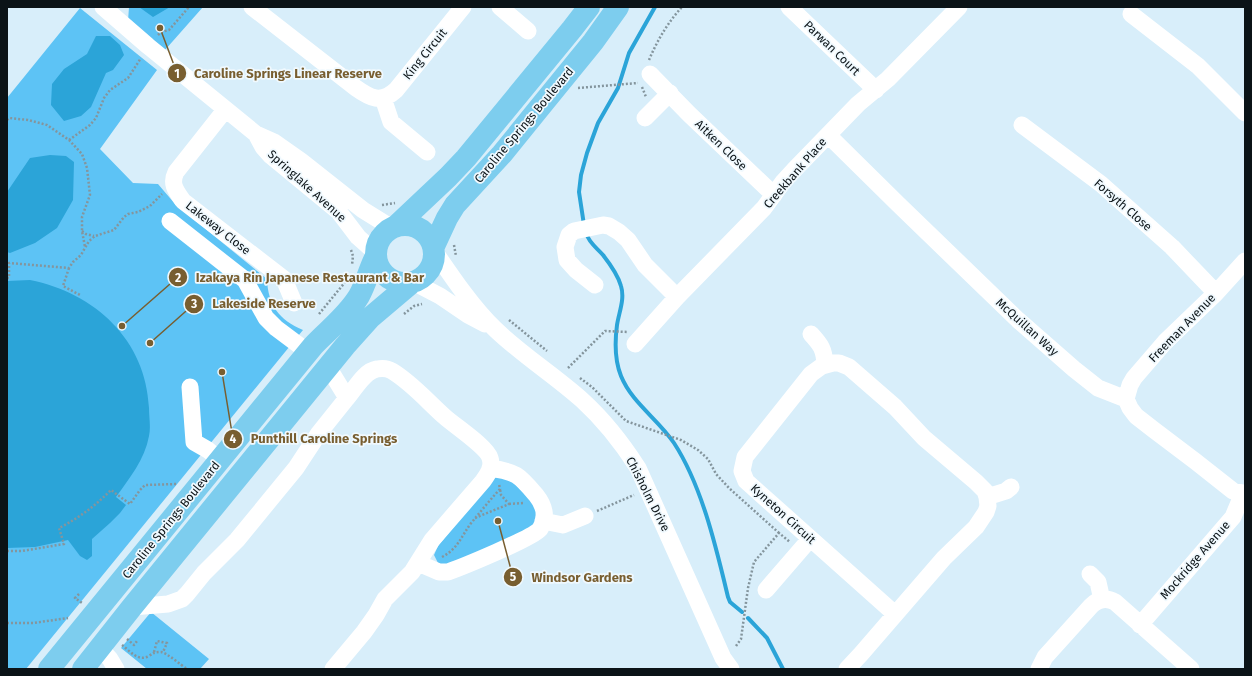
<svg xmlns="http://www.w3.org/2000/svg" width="1252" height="676" font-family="'Fira Sans',sans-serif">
<rect width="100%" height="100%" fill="#d8eefa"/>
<path fill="#5dc3f5" d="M 129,7 L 203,7 L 165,50 L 128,21 Z
M 80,8 L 157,70 L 100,149 L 133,183 L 158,184 L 175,204 L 267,279 C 268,305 279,320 303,330 L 26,669 L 7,669 L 7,98 Z
M 506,475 L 537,506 L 534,527 L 446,566 L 438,563 L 434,555 L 438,546 L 491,481 L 496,477 Z
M 151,612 L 209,659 L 200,669 L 147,669 L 121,648 Z"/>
<path fill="#2ba4d8" d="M 139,7 L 170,7 L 153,17 Z
M 96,36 L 110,36 L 120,45 L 124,55 L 113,70 L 106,73 L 91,107 L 81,116 L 64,121 L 51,105 L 52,84 L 64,69 L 87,54 Z
M 50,155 L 66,156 L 74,162 L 73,200 L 57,228 L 35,243 L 10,253 L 7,252 L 7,192 L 30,158 Z
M 30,280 C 95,293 146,340 149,408 C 149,417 151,427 149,436 C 145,459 129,479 116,497 L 126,505 L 120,513 L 110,523 L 92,539 L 92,556 L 87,560 L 80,556 L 68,540 L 35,547 L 7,548 L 7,281 Z"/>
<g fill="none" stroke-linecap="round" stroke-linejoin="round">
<path stroke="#2ba4d8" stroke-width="4" d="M 584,225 L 579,192 L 581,175 L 587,153 L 598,123 L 618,88 L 629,53 L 655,7
M 586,233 C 589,243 597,248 603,255 C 610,264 618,275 621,286 C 625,299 619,312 617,325 C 615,340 615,361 621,376 C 632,403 658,419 674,443 C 702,486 716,547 728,597 L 730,602 L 742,612
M 748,618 L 767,638 L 783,669"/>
<path stroke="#84959d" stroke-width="2.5" stroke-dasharray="2 2" stroke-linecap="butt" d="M 158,35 L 161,32 L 169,30 L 189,7
M 649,60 C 657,41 668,22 682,7
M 642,87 L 646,97
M 578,88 L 638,83
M 7,120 L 9,118 L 28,120 L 47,125 L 69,140 L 82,154 L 87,168 L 90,195 L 82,217 L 82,231 L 85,247
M 69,140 L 90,125 L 96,118 L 104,98 L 110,90 L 128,78 L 141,58
M 382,205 L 395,203
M 82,231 L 86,234 L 94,236
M 454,245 L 456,256
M 351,250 L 353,256 L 352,265
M 69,268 L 63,286 L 80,295
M 7,278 L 9,278 L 9,263 L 69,268 L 73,262 L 81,255 L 89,241 L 95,236 L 114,230 L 124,217 L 128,214 L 138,212 L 150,206 L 162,194
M 319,314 L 346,281
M 404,314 L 414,306 L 422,304
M 509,320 L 547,351
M 568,368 L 605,331 L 628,332
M 580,378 L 592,387 L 626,421 L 681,440 L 698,450 L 708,459 L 716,474 L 729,488 L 779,533
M 509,504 L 524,503
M 597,511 L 634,495
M 475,518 L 509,504 L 501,495 L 500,489
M 7,551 L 22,551 L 64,544 L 59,528 C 79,518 95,506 111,490 L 130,504 L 140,490 L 145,485 L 178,484
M 442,557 C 459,548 461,536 472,522 C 481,511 490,500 500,489 L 499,484
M 79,594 L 75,598 L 82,603
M 7,623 L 33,623 L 68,618
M 127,639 L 134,645 L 137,641
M 122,645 C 130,651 138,662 149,656 C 153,653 155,652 161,652 C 167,653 181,665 187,669
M 736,646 L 741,639 L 748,588 L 754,562 L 779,533 L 790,542
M 154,652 L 157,641 L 167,643 L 163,652"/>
<path stroke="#fff" stroke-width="17" d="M 103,7 L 148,46 L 256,134 L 274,142 L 301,161 L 363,210 L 392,228
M 252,7 L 356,88 C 370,98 381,104 396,90 L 463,7
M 500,7 L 528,31
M 789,7 L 876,90
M 1131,14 L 1198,66 L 1245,113
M 650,74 L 689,114 L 774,195
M 383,98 L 391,122 L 427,152
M 225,110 L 176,172 C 170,184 176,191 183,201 L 284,279 L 294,303
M 645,118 L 670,93
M 1022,125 L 1101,184 L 1172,247 L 1216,293
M 256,134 L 263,147 L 271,156 L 339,212 L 358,237 L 376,253
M 828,135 L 898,204 L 1018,320 L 1074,369 L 1098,388 L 1126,399 L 1130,408 L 1136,416 L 1154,430 L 1195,461 L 1233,491 L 1243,493
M 170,221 L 245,280 L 266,318 L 276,328 L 308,352
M 435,252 C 452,277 473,308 495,329 C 522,355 554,375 582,400 C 604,420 622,443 638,468 L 723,658 L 731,669
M 415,283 L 440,296 L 468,315 L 485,324
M 595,285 L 576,270 L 567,260 L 565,247 L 569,235 L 574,231 L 603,225 L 609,226 L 619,232 L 628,240 L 645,265 L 677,297
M 811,334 C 821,345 824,349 825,364
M 635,344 L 677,297 L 764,208 L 783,182 L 794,170 L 858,104 L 888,79 L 959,7
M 190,387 L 194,442 L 208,450 L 220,460
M 1126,399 L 1130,385 L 1134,378 L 1165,342 L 1216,293 L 1245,261
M 987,497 L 1006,491 L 1011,487
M 543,521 L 563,525 L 585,516
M 418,563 L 439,572 L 448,572 C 462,567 533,538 540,529 C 548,517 544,505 536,495 C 519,475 517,472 490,468
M 1090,574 L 1098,582 L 1102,600
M 766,590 L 810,539
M 132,607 L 168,604 L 182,599 L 187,594 L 204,573 L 237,540 L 296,468 L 319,433 L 347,398 L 328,367
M 1140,625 L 1233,517 L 1243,493 L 1245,493
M 99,647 L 110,659 L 116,669
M 333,669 L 364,632 L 376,615 L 385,599 L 412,572 L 432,540 L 483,481 C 488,474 493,467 490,458 C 487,447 455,426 445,417 C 428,402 412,383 392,371 C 387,368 382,368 377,369 C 364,371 355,389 347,398
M 847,669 L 861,654 L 944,558 L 976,527 L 986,512 L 988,506 L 987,497 L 985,491 L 976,482 L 924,438 L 895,407 L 849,367 L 839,363 L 833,363 L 822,366 L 811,374 L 745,457 L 742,471 L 746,481 L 895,614
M 1039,669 L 1045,657 L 1091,606 C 1098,599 1106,597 1115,602 L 1191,669"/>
<path stroke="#7dcdee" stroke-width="22" d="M376 254a29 29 0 1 1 58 0a29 29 0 1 1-58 0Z
M 395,227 L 448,177 L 466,158 L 572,29 L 589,7
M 434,246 L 447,218 L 455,205 L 502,154 L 536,112 L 593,42 L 618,7
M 49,669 L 313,346 C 328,330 347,316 359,296 C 366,284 369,269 376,256
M 83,669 L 132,607 L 345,346 L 371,317 L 410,284"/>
</g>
<g text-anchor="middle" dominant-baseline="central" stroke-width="3.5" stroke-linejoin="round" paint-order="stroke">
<g font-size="12" fill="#0b1317" stroke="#f0f9fe">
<text transform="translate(832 48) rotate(44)">Parwan Court</text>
<text transform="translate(425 54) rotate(-51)">King Circuit</text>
<text transform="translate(524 125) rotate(-50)">Caroline Springs Boulevard</text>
<text transform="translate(721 145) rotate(44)">Aitken Close</text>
<text transform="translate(795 173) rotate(-49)">Creekbank Place</text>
<text transform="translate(307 186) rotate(42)">Springlake Avenue</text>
<text transform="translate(1123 205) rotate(41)">Forsyth Close</text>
<text transform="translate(218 228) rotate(38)">Lakeway Close</text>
<text transform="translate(1027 327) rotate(42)">McQuillan Way</text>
<text transform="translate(1182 328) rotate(-46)">Freeman Avenue</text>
<text transform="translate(648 494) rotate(63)">Chisholm Drive</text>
<text transform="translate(783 514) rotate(42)">Kyneton Circuit</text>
<text transform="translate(171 520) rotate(-51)">Caroline Springs Boulevard</text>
<text transform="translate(1195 560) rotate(-49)">Mockridge Avenue</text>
</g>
</g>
<path fill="none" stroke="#785e30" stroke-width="1.5" d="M160 28L177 73M122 326L178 277M150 343L194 304M222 372L233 439M498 521L513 577"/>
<g fill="#785e30" stroke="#f0f9fe" stroke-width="1.5">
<circle cx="160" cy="28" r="4"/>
<circle cx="122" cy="326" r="4"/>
<circle cx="150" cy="343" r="4"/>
<circle cx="222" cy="372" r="4"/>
<circle cx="498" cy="521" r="4"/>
<circle cx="177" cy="73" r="10"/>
<circle cx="178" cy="277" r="10"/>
<circle cx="194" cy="304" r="10"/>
<circle cx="233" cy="439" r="10"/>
<circle cx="513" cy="577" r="10"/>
</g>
<g font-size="12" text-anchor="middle" font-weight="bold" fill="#fff">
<text x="177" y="78">1</text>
<text x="178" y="282">2</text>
<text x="194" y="308">3</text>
<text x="233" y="443">4</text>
<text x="513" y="581">5</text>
</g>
<g font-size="13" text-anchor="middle" font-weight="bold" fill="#785e30" stroke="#f0f9fe" stroke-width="3.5" stroke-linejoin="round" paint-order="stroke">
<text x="288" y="78">Caroline Springs Linear Reserve</text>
<text x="310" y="282">Izakaya Rin Japanese Restaurant &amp; Bar</text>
<text x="264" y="308">Lakeside Reserve</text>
<text x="324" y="443">Punthill Caroline Springs</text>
<text x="582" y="582">Windsor Gardens</text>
</g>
<rect width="1252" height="676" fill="none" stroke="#0b1317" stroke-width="16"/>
</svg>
